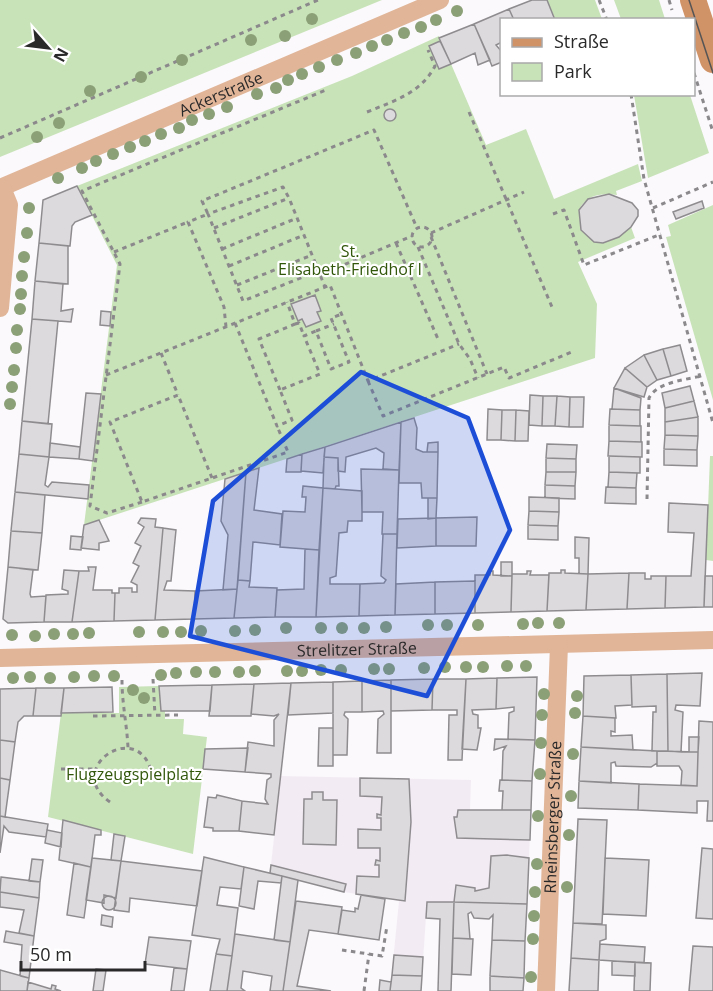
<svg xmlns="http://www.w3.org/2000/svg" width="713" height="991" font-family="'Open Sans',sans-serif">
<rect width="100%" height="100%" fill="#fbf9fc"/>
<path fill="#f3ebf4" d="M 281,776 L 471,780 L 470,810 L 531,810 L 527,904 L 427,902 L 421,991 L 390,991 L 399,901 L 344,892 L 270,873 Z"/>
<path fill="#c9e3b9" d="M 0,0 L 382,0 L 0,157 Z
M 547,0 L 595,0 L 602,19 L 555,19 Z
M 614,0 L 659,0 L 665,19 L 621,19 Z
M 439,36 L 486,145 L 526,129 L 554,199 L 638,164 L 642,181 L 616,191 L 617,195 C 601,193 586,195 579,210 L 581,230 L 594,242 L 612,240 L 631,227 L 635,238 L 578,262 L 597,304 L 595,358 L 84,525 L 117,265 L 77,186 L 352,76 Z
M 634,95 L 690,95 L 709,153 L 648,178 Z
M 713,205 L 713,400 L 666,237 L 671,236 L 668,225 Z
M 710,456 L 713,456 L 713,561 L 706,560 Z
M 159,686 L 161,711 L 165,711 L 165,719 L 184,719 L 183,734 L 207,737 L 193,854 L 48,817 L 61,713 L 119,713 L 119,687 Z"/>
<path fill="#dddadd" stroke="#8f8c8f" stroke-width="1.5" d="M 532,0 L 547,0 L 555,20 L 514,20 L 509,9 Z
M 509,9 L 514,20 L 502,20 L 502,42 L 496,45 L 502,52 L 502,62 L 492,66 L 474,24 Z
M 474,24 L 490,60 L 478,65 L 475,53 L 451,64 L 439,38 Z
M 440,41 L 451,64 L 439,69 L 429,46 Z
M384 115a6 6 0 1 1 12 0a6 6 0 1 1-12 0Z
M 77,186 L 92,215 L 75,222 L 72,226 L 70,246 L 39,243 L 43,200 Z
M 609,194 L 632,203 L 638,210 L 638,216 L 631,227 L 619,237 L 603,243 L 594,242 L 581,230 L 579,210 L 588,199 Z
M 702,201 L 704,208 L 676,219 L 673,212 Z
M 39,243 L 68,246 L 68,284 L 35,281 Z
M 35,281 L 63,284 L 61,311 L 73,309 L 71,322 L 32,319 Z
M 315,295 L 321,311 L 317,312 L 321,321 L 306,327 L 302,319 L 298,321 L 291,304 Z
M 101,311 L 111,312 L 110,326 L 100,325 Z
M 32,319 L 58,321 L 48,424 L 22,421 Z
M 680,345 L 687,371 L 671,376 L 663,349 Z
M 663,349 L 671,376 L 657,380 L 644,355 Z
M 644,355 L 657,380 L 647,387 L 625,368 Z
M 625,368 L 647,387 L 644,397 L 614,388 Z
M 690,386 L 694,401 L 665,408 L 662,393 Z
M 614,388 L 641,398 L 640,410 L 612,409 Z
M 86,393 L 101,394 L 93,461 L 79,459 Z
M 530,395 L 543,396 L 542,426 L 529,425 Z
M 543,396 L 557,396 L 555,426 L 542,426 Z
M 557,396 L 570,397 L 569,427 L 555,426 Z
M 570,397 L 584,397 L 583,427 L 569,427 Z
M 694,401 L 698,417 L 665,422 L 665,408 Z
M 488,409 L 502,410 L 501,440 L 487,440 Z
M 610,409 L 640,410 L 640,426 L 609,425 Z
M 502,410 L 516,410 L 515,441 L 501,440 Z
M 516,410 L 529,411 L 528,441 L 515,441 Z
M 698,417 L 698,436 L 665,435 L 665,422 Z
M 414,418 L 417,428 L 416,449 L 423,452 L 438,452 L 437,498 L 422,498 L 421,483 L 399,483 L 401,422 Z
M 22,421 L 52,424 L 49,457 L 19,454 Z
M 401,422 L 399,470 L 383,469 L 384,453 L 376,448 L 346,457 L 345,472 L 338,471 L 338,458 L 324,457 L 325,447 Z
M 609,425 L 641,426 L 641,442 L 609,441 Z
M 665,435 L 698,436 L 697,450 L 664,449 Z
M 609,441 L 642,442 L 642,457 L 608,456 Z
M 438,442 L 438,452 L 427,452 L 428,443 Z
M 50,443 L 80,447 L 79,459 L 49,457 Z
M 547,444 L 577,445 L 576,459 L 546,458 Z
M 325,447 L 323,473 L 301,471 L 302,454 Z
M 664,449 L 697,450 L 697,466 L 664,465 Z
M 19,454 L 49,457 L 45,485 L 48,487 L 52,482 L 89,485 L 88,499 L 15,492 Z
M 302,454 L 301,472 L 286,472 L 287,459 Z
M 609,456 L 640,457 L 640,473 L 609,472 Z
M 324,457 L 338,458 L 339,486 L 336,486 L 335,489 L 323,488 Z
M 546,458 L 576,459 L 576,472 L 546,472 Z
M 259,468 L 254,510 L 282,514 L 280,545 L 253,542 L 250,581 L 238,580 L 246,472 Z
M 361,469 L 399,470 L 397,534 L 382,534 L 383,512 L 362,512 Z
M 246,472 L 237,589 L 223,590 L 228,535 L 221,521 L 225,479 Z
M 546,472 L 576,472 L 575,486 L 545,485 Z
M 609,472 L 637,473 L 636,488 L 608,487 Z
M 545,485 L 575,486 L 575,499 L 545,498 Z
M 303,486 L 323,488 L 319,550 L 280,547 L 283,511 L 305,512 L 306,497 L 302,497 Z
M 606,487 L 636,488 L 636,504 L 605,503 Z
M 323,488 L 362,491 L 362,521 L 348,521 L 347,532 L 339,533 L 336,576 L 330,578 L 330,584 L 360,584 L 359,616 L 316,617 Z
M 15,492 L 45,495 L 42,533 L 11,531 Z
M 529,497 L 559,498 L 559,512 L 529,511 Z
M 428,498 L 437,498 L 436,518 L 428,519 Z
M 669,503 L 708,505 L 704,607 L 665,608 L 666,576 L 691,576 L 694,533 L 668,532 Z
M 529,511 L 559,512 L 558,526 L 528,525 Z
M 477,517 L 476,546 L 436,546 L 436,518 Z
M 141,518 L 156,519 L 155,527 L 163,528 L 155,620 L 114,621 L 115,593 L 119,593 L 119,588 L 132,588 L 132,592 L 137,592 L 137,585 L 131,582 L 139,566 L 133,563 L 141,546 L 135,543 L 144,527 L 138,523 Z
M 436,518 L 436,546 L 397,548 L 398,519 Z
M 99,520 L 109,541 L 99,543 L 99,550 L 81,548 L 84,525 Z
M 528,525 L 558,526 L 558,540 L 528,539 Z
M 163,528 L 176,530 L 171,581 L 167,581 L 164,590 L 195,591 L 194,619 L 155,620 Z
M 11,531 L 42,533 L 38,570 L 8,567 Z
M 383,534 L 397,534 L 395,615 L 359,616 L 360,584 L 384,583 L 386,580 L 381,576 Z
M 71,536 L 83,537 L 81,550 L 70,549 Z
M 575,537 L 589,538 L 588,574 L 579,574 L 579,558 L 575,558 Z
M 305,549 L 319,550 L 316,617 L 275,617 L 277,590 L 304,589 Z
M 501,562 L 512,562 L 512,576 L 501,576 Z
M 8,567 L 33,570 L 30,594 L 31,597 L 46,596 L 44,622 L 8,623 L 3,619 Z
M 88,567 L 96,567 L 93,590 L 112,590 L 112,593 L 115,593 L 114,621 L 72,622 L 79,571 L 89,571 Z
M 64,570 L 79,571 L 72,622 L 44,622 L 46,595 L 68,594 L 68,591 L 62,589 Z
M 561,570 L 565,570 L 565,573 L 588,574 L 586,610 L 547,611 L 549,573 L 561,573 Z
M 490,571 L 493,571 L 493,575 L 512,576 L 511,612 L 475,613 L 475,575 L 490,575 Z
M 527,571 L 531,571 L 530,575 L 549,575 L 547,611 L 511,612 L 512,574 L 527,574 Z
M 629,573 L 645,573 L 645,579 L 651,579 L 651,576 L 666,576 L 665,608 L 627,609 Z
M 629,573 L 627,609 L 586,610 L 588,574 Z
M 705,576 L 713,576 L 713,607 L 704,607 Z
M 238,580 L 250,581 L 249,587 L 277,588 L 275,617 L 234,618 Z
M 475,581 L 475,613 L 435,614 L 435,582 Z
M 435,582 L 435,614 L 395,615 L 396,584 Z
M 237,589 L 234,618 L 194,619 L 195,591 Z
M 702,673 L 700,706 L 676,705 L 675,710 L 683,712 L 681,752 L 668,751 L 667,674 Z
M 667,674 L 668,751 L 652,751 L 653,712 L 656,712 L 656,706 L 632,707 L 631,675 Z
M 631,675 L 632,705 L 615,706 L 616,718 L 583,716 L 584,676 Z
M 537,677 L 535,740 L 508,739 L 509,713 L 514,711 L 514,707 L 496,709 L 497,678 Z
M 497,678 L 496,709 L 472,710 L 473,714 L 478,715 L 478,728 L 481,728 L 477,750 L 462,749 L 466,679 Z
M 433,679 L 466,679 L 462,760 L 448,760 L 449,715 L 457,715 L 457,710 L 432,710 Z
M 433,679 L 432,710 L 391,711 L 391,680 Z
M 391,680 L 391,753 L 377,753 L 378,719 L 384,714 L 383,711 L 362,712 L 362,681 Z
M 362,681 L 362,712 L 345,712 L 344,715 L 348,719 L 347,755 L 333,755 L 333,682 Z
M 333,682 L 333,713 L 288,715 L 291,683 Z
M 291,683 L 274,835 L 239,831 L 242,801 L 268,804 L 265,799 L 267,780 L 271,777 L 271,774 L 245,772 L 248,742 L 274,746 L 274,720 L 279,714 L 274,716 L 251,714 L 254,684 Z
M 254,684 L 251,716 L 209,716 L 212,685 Z
M 212,685 L 210,711 L 161,711 L 159,686 Z
M 112,687 L 113,712 L 61,713 L 64,688 Z
M 36,688 L 64,688 L 61,716 L 33,716 Z
M 36,688 L 33,716 L 24,716 L 18,722 L 15,742 L 0,740 L 0,689 Z
M 583,716 L 615,718 L 615,732 L 611,731 L 611,736 L 632,735 L 633,750 L 581,747 Z
M 699,721 L 713,722 L 713,821 L 707,821 L 708,801 L 697,801 L 697,813 L 638,810 L 639,784 L 697,786 Z
M 319,728 L 333,728 L 333,766 L 318,766 Z
M 689,737 L 699,737 L 698,752 L 689,752 Z
M 495,739 L 535,740 L 532,781 L 502,780 L 503,751 L 506,746 L 494,750 Z
M 0,740 L 15,742 L 10,780 L 0,778 Z
M 581,747 L 657,751 L 657,763 L 651,767 L 616,766 L 615,762 L 611,763 L 611,783 L 579,781 Z
M 248,748 L 245,772 L 203,769 L 205,749 Z
M 657,751 L 698,752 L 697,786 L 681,785 L 682,771 L 679,766 L 657,766 Z
M 0,778 L 10,780 L 5,817 L 0,816 Z
M 360,778 L 409,779 L 411,822 L 405,901 L 356,894 L 357,876 L 379,877 L 379,865 L 375,865 L 376,860 L 380,861 L 380,848 L 358,848 L 358,829 L 381,830 L 381,818 L 377,818 L 377,814 L 381,815 L 382,797 L 360,796 Z
M 500,780 L 532,781 L 531,810 L 502,810 L 503,791 L 499,791 Z
M 579,781 L 639,784 L 638,810 L 578,808 Z
M 312,792 L 323,792 L 323,800 L 337,800 L 336,845 L 303,844 L 304,799 L 312,799 Z
M 217,795 L 242,801 L 239,831 L 213,831 L 213,828 L 204,827 L 208,797 L 216,798 Z
M 458,810 L 531,810 L 530,840 L 457,838 L 454,817 L 457,817 Z
M 0,816 L 48,824 L 46,837 L 9,832 L 4,826 L 0,853 Z
M 578,819 L 607,820 L 602,924 L 573,923 Z
M 63,820 L 101,830 L 101,835 L 95,835 L 91,867 L 59,860 Z
M 47,830 L 62,833 L 61,847 L 45,843 Z
M 114,834 L 125,836 L 121,861 L 111,860 Z
M 702,848 L 713,849 L 713,919 L 696,918 Z
M 507,855 L 529,858 L 527,904 L 454,902 L 456,885 L 475,888 L 475,891 L 489,888 L 491,856 Z
M 204,857 L 244,867 L 241,889 L 220,887 L 217,905 L 238,908 L 232,956 L 216,954 L 220,939 L 192,935 Z
M 92,858 L 121,861 L 116,898 L 104,895 L 104,903 L 86,900 Z
M 605,858 L 649,860 L 646,916 L 603,914 Z
M 32,859 L 43,860 L 40,882 L 29,881 Z
M 121,861 L 202,871 L 197,906 L 130,898 L 129,912 L 114,910 Z
M 74,863 L 91,867 L 84,918 L 67,915 Z
M 271,865 L 346,884 L 344,892 L 270,873 Z
M 244,867 L 282,876 L 281,883 L 258,881 L 254,909 L 239,906 Z
M 282,876 L 298,880 L 290,942 L 274,940 Z
M 1,877 L 40,882 L 39,898 L 0,892 Z
M 0,892 L 39,898 L 34,936 L 19,933 L 24,910 L 0,907 Z
M 361,895 L 385,899 L 379,940 L 338,934 L 342,910 L 355,912 L 355,908 L 358,909 Z
M102 903a7 7 0 1 1 14 0a7 7 0 1 1-14 0Z
M 296,901 L 342,907 L 338,934 L 309,930 L 297,986 L 331,991 L 283,991 Z
M 427,902 L 454,902 L 451,991 L 438,991 L 440,919 L 426,918 Z
M 454,902 L 527,904 L 525,941 L 492,940 L 493,915 L 489,919 L 474,918 L 471,912 L 468,914 L 470,939 L 453,938 Z
M 102,915 L 113,917 L 112,927 L 101,925 Z
M 573,923 L 606,925 L 606,939 L 600,941 L 599,960 L 571,958 Z
M 6,931 L 34,936 L 29,978 L 20,976 L 22,945 L 4,942 Z
M 235,934 L 290,942 L 283,991 L 270,991 L 272,976 L 243,971 L 241,988 L 245,991 L 227,991 Z
M 149,937 L 191,941 L 187,969 L 145,964 Z
M 453,938 L 473,939 L 471,975 L 452,974 Z
M 492,940 L 525,941 L 524,978 L 490,976 Z
M 600,944 L 645,947 L 644,963 L 599,960 Z
M 693,946 L 713,947 L 713,991 L 689,991 Z
M 216,954 L 232,956 L 227,991 L 210,991 Z
M 394,955 L 423,957 L 422,976 L 392,975 Z
M 571,958 L 599,960 L 598,991 L 569,991 Z
M 612,961 L 635,962 L 635,976 L 612,975 Z
M 635,962 L 651,963 L 650,991 L 634,991 Z
M 174,968 L 187,969 L 184,991 L 171,991 Z
M 96,969 L 106,970 L 103,991 L 93,991 Z
M 0,970 L 29,978 L 27,991 L 0,991 Z
M 392,975 L 422,976 L 421,991 L 390,991 Z
M 490,976 L 524,978 L 523,991 L 490,991 Z
M 380,980 L 391,982 L 390,991 L 379,991 Z
M 28,982 L 51,989 L 52,985 L 56,986 L 55,989 L 61,991 L 27,991 Z"/>
<g fill="none" stroke-linecap="round" stroke-linejoin="round">
<path stroke="#8b898b" stroke-width="3" stroke-dasharray="4.5 4.5" stroke-linecap="butt" d="M 599,0 L 607,20
M 669,0 L 672,10
M 694,73 L 713,132
M 631,94 L 644,179 L 713,423
M 367,112 C 394,101 421,93 435,66 L 428,50
M 469,112 L 552,307
M 0,138 L 318,0
M 653,208 L 713,182
M 553,214 L 564,210 L 584,265 L 661,234
M412 237a10 10 0 1 1 20 0a10 10 0 1 1-20 0Z
M 214,228 L 289,198
M 431,233 L 524,192
M 431,237 L 487,374
M 396,243 L 438,339
M 418,247 L 459,344 L 470,359 L 478,378
M 222,249 L 297,218
M 114,252 L 188,222
M 229,266 L 304,235
M 318,271 L 243,301 L 208,214 L 283,187 L 289,198 L 325,287
M 320,275 L 412,236
M 237,285 L 312,255
M 235,323 L 277,426 L 292,420 L 280,390 L 320,374 L 304,336 L 316,331 L 331,369 L 349,362 L 331,318 L 342,314
M 295,324 L 299,323 L 304,336
M 226,327 L 224,307 L 188,222 L 208,214 L 202,201 L 374,130 L 417,228
M 316,331 L 334,324
M 161,353 L 178,395
M 106,375 L 330,285 L 368,381 L 459,344
M 368,381 L 383,416 L 504,367 L 509,378 L 574,351
M 280,390 L 259,339 L 295,324 L 287,302
M 212,478 L 178,395 L 110,422 L 142,502 L 288,452 L 277,426
M 647,499 L 649,398 C 657,382 685,380 701,376
M 142,502 L 107,513 L 90,506 L 120,264 L 82,191 L 326,90
M 153,679 L 155,715
M 122,680 C 122,704 127,725 128,748
M 93,716 L 178,715
M 61,769 L 96,769
M 110,802 C 62,769 139,716 152,774
M 342,950 L 382,956 L 387,926
M 364,991 L 369,954"/>
<g stroke="#e0b598" stroke-width="18">
<path id="s1" d="M 0,188 L 440,0"/>
<path d="M 0,308 L 9,205 L 2,188"/>
<path id="s2" d="M 0,658 L 713,640"/>
<path id="s3" d="M 546,991 L 559,645"/>
</g>
<path stroke="#d09267" stroke-width="26" d="M 693,0 L 713,60"/>
<path stroke="#565556" stroke-width="1.5" d="M 689,0 L 713,73"/>
</g>
<g fill="#8ca077">
<circle cx="457" cy="11" r="6"/>
<circle cx="312" cy="19" r="6"/>
<circle cx="436" cy="20" r="6"/>
<circle cx="421" cy="27" r="6"/>
<circle cx="404" cy="33" r="6"/>
<circle cx="285" cy="36" r="6"/>
<circle cx="251" cy="40" r="6"/>
<circle cx="387" cy="40" r="6"/>
<circle cx="372" cy="46" r="6"/>
<circle cx="356" cy="53" r="6"/>
<circle cx="182" cy="60" r="6"/>
<circle cx="337" cy="60" r="6"/>
<circle cx="319" cy="67" r="6"/>
<circle cx="302" cy="74" r="6"/>
<circle cx="141" cy="77" r="6"/>
<circle cx="288" cy="80" r="6"/>
<circle cx="276" cy="88" r="6"/>
<circle cx="90" cy="91" r="6"/>
<circle cx="257" cy="94" r="6"/>
<circle cx="227" cy="107" r="6"/>
<circle cx="209" cy="114" r="6"/>
<circle cx="192" cy="120" r="6"/>
<circle cx="59" cy="123" r="6"/>
<circle cx="179" cy="128" r="6"/>
<circle cx="161" cy="134" r="6"/>
<circle cx="37" cy="137" r="6"/>
<circle cx="145" cy="141" r="6"/>
<circle cx="130" cy="147" r="6"/>
<circle cx="113" cy="154" r="6"/>
<circle cx="96" cy="161" r="6"/>
<circle cx="82" cy="168" r="6"/>
<circle cx="58" cy="178" r="6"/>
<circle cx="29" cy="208" r="6"/>
<circle cx="27" cy="233" r="6"/>
<circle cx="24" cy="257" r="6"/>
<circle cx="22" cy="276" r="6"/>
<circle cx="21" cy="294" r="6"/>
<circle cx="20" cy="309" r="6"/>
<circle cx="17" cy="330" r="6"/>
<circle cx="16" cy="348" r="6"/>
<circle cx="14" cy="370" r="6"/>
<circle cx="12" cy="387" r="6"/>
<circle cx="10" cy="404" r="6"/>
<circle cx="538" cy="623" r="6"/>
<circle cx="559" cy="623" r="6"/>
<circle cx="523" cy="624" r="6"/>
<circle cx="428" cy="625" r="6"/>
<circle cx="447" cy="625" r="6"/>
<circle cx="478" cy="625" r="6"/>
<circle cx="386" cy="627" r="6"/>
<circle cx="286" cy="628" r="6"/>
<circle cx="321" cy="628" r="6"/>
<circle cx="342" cy="628" r="6"/>
<circle cx="364" cy="628" r="6"/>
<circle cx="255" cy="630" r="6"/>
<circle cx="201" cy="631" r="6"/>
<circle cx="235" cy="631" r="6"/>
<circle cx="139" cy="632" r="6"/>
<circle cx="163" cy="632" r="6"/>
<circle cx="181" cy="632" r="6"/>
<circle cx="89" cy="633" r="6"/>
<circle cx="54" cy="634" r="6"/>
<circle cx="73" cy="634" r="6"/>
<circle cx="12" cy="635" r="6"/>
<circle cx="35" cy="636" r="6"/>
<circle cx="507" cy="666" r="6"/>
<circle cx="526" cy="666" r="6"/>
<circle cx="445" cy="667" r="6"/>
<circle cx="466" cy="667" r="6"/>
<circle cx="483" cy="667" r="6"/>
<circle cx="424" cy="668" r="6"/>
<circle cx="374" cy="669" r="6"/>
<circle cx="389" cy="669" r="6"/>
<circle cx="321" cy="670" r="6"/>
<circle cx="341" cy="670" r="6"/>
<circle cx="255" cy="671" r="6"/>
<circle cx="287" cy="671" r="6"/>
<circle cx="302" cy="671" r="6"/>
<circle cx="196" cy="672" r="6"/>
<circle cx="215" cy="672" r="6"/>
<circle cx="239" cy="672" r="6"/>
<circle cx="176" cy="673" r="6"/>
<circle cx="161" cy="675" r="6"/>
<circle cx="94" cy="676" r="6"/>
<circle cx="114" cy="676" r="6"/>
<circle cx="30" cy="677" r="6"/>
<circle cx="74" cy="677" r="6"/>
<circle cx="13" cy="678" r="6"/>
<circle cx="50" cy="678" r="6"/>
<circle cx="133" cy="690" r="6"/>
<circle cx="544" cy="694" r="6"/>
<circle cx="577" cy="696" r="6"/>
<circle cx="144" cy="698" r="6"/>
<circle cx="575" cy="713" r="6"/>
<circle cx="542" cy="715" r="6"/>
<circle cx="541" cy="743" r="6"/>
<circle cx="573" cy="754" r="6"/>
<circle cx="540" cy="774" r="6"/>
<circle cx="571" cy="796" r="6"/>
<circle cx="538" cy="816" r="6"/>
<circle cx="569" cy="835" r="6"/>
<circle cx="537" cy="864" r="6"/>
<circle cx="567" cy="887" r="6"/>
<circle cx="535" cy="892" r="6"/>
<circle cx="534" cy="916" r="6"/>
<circle cx="533" cy="939" r="6"/>
<circle cx="531" cy="977" r="6"/>
</g>
<path fill="#1d4ed8" fill-opacity="0.2" stroke="#1d4ed8" stroke-width="4.5" stroke-linejoin="round" d="M 361,372 L 468,418 L 510,530 L 427,696 L 190,636 L 213,501 Z"/>
<g text-anchor="middle" dominant-baseline="central" stroke-width="4.5" stroke-linejoin="round" paint-order="stroke">
<g font-size="16" fill="#2a292a" stroke="#fff">
<text stroke="none"><textPath href="#s1" startOffset="240">Ackerstraße</textPath></text>
<text stroke="none"><textPath href="#s2" startOffset="357">Strelitzer Straße</textPath></text>
<text stroke="none"><textPath href="#s3" startOffset="174">Rheinsberger Straße</textPath></text>
</g>
<g font-size="16" fill="#31570a" stroke="#fff">
<text x="350" y="251">St.<tspan x="350" dy="18">Elisabeth-Friedhof I</tspan></text>
<text x="134" y="774">Flugzeugspielplatz</text>
</g>
</g>
<rect x="500" y="18" width="195" height="78" fill="#ffffff" stroke="#aaa9aa" stroke-width="1.5"/>
<rect x="512" y="38" width="30" height="9" fill="#d09267" stroke="#aaa9aa" stroke-width="1.5"/>
<text x="554" y="48" font-size="18" fill="#2a292a">Straße</text>
<rect x="512" y="63" width="30" height="18" fill="#c9e3b9" stroke="#aaa9aa" stroke-width="1.5"/>
<text x="554" y="78" font-size="18" fill="#2a292a">Park</text>
<g transform="translate(48 48) rotate(118)" stroke="#ffffff" stroke-width="4.5" paint-order="stroke">
<path d="M0-4.5L10 22L0 15L-10 22Z" fill="#2a292a"/>
<text y="-9" font-size="16" font-weight="bold" text-anchor="middle" fill="#2a292a">N</text>
</g>
<path d="M21 961v9h124v-9" fill="none" stroke="#2a292a" stroke-width="3"/>
<text x="30" y="961" font-size="18" fill="#2a292a" stroke="#ffffff" stroke-width="4.5" paint-order="stroke">50 m</text>
</svg>
